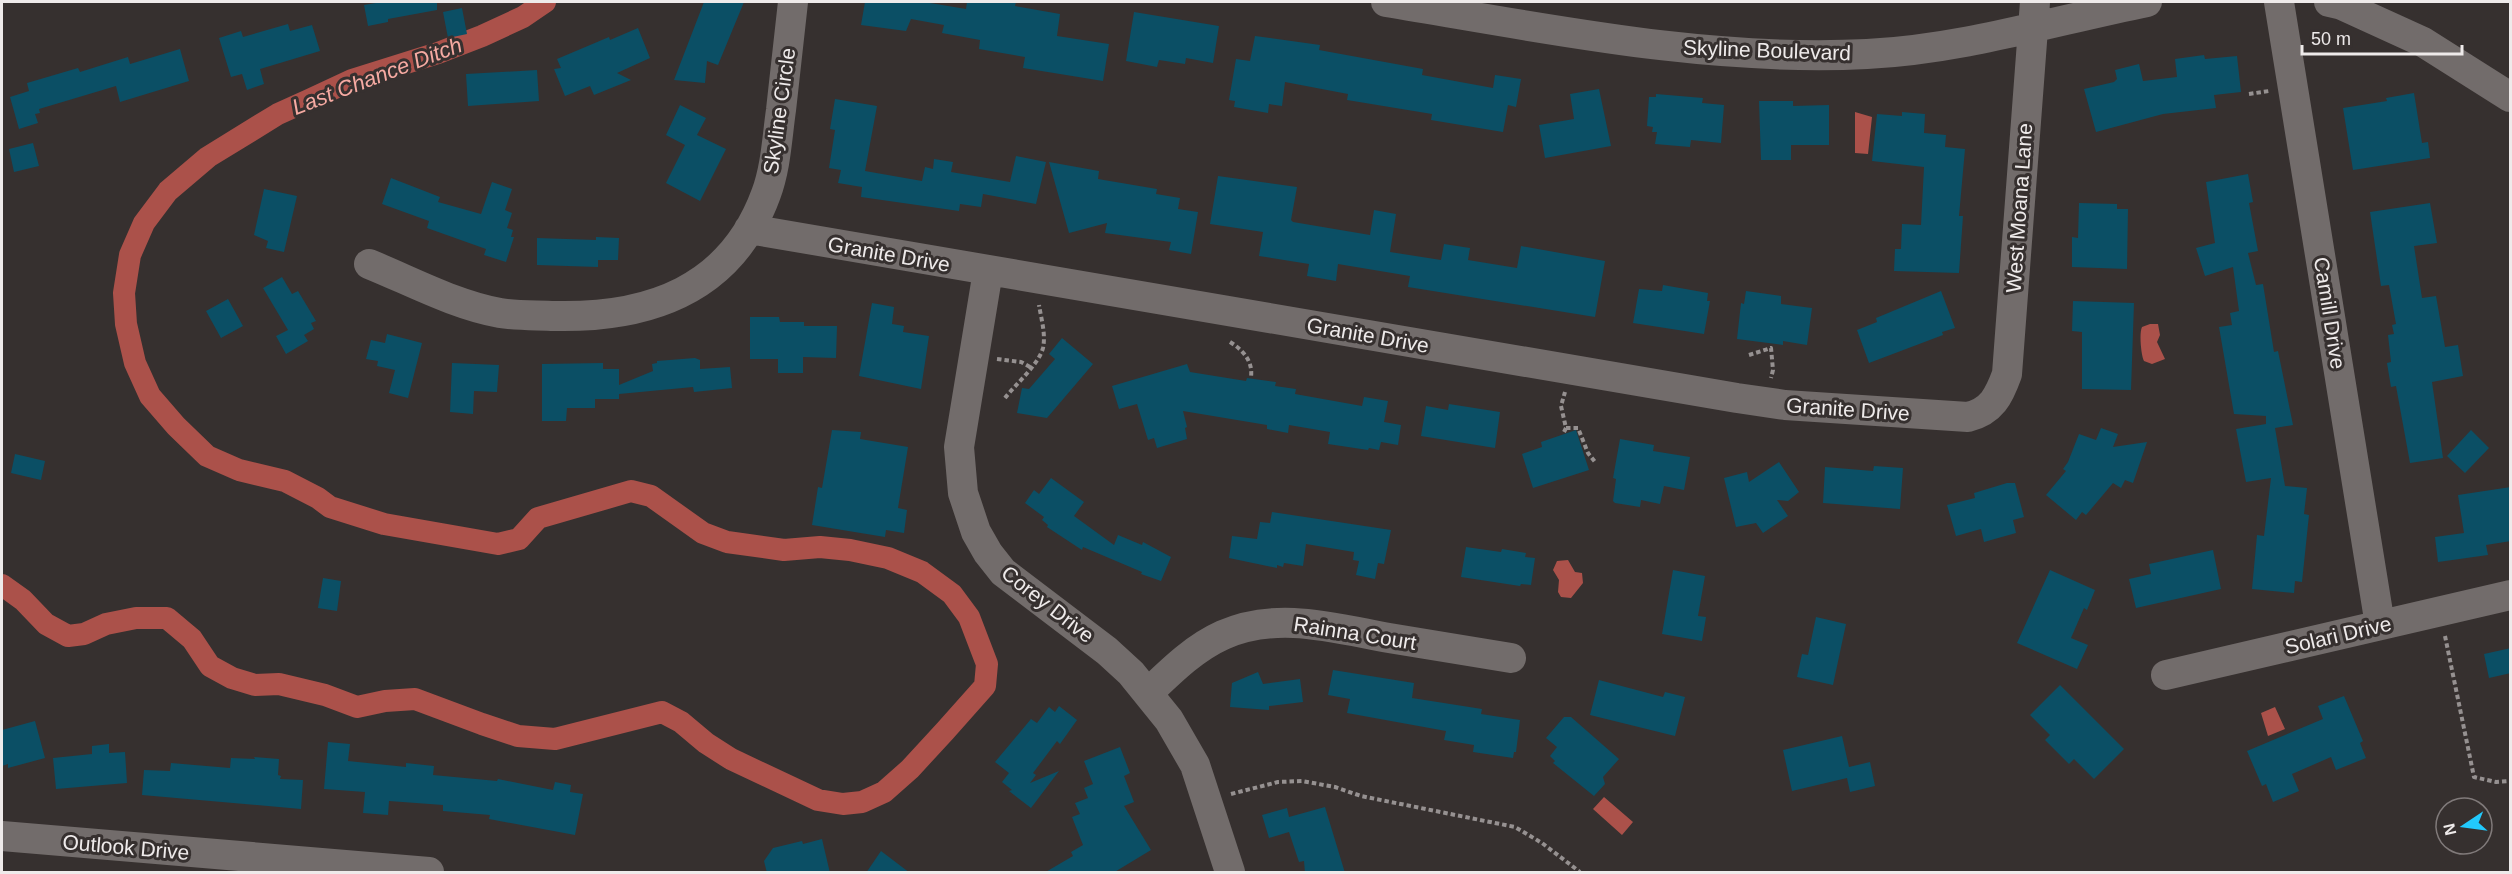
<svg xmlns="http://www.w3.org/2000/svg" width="2512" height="874" font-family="Arial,sans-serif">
<rect width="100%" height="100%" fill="#36302f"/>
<path fill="#ab514a" d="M 1855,112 L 1872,117 L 1868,154 L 1855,153 Z
M 2150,324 L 2158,324 L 2160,335 L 2157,342 L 2165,359 L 2152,364 L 2144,361 C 2141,355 2139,333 2142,327 Z
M 1568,560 L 1575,572 L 1582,573 L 1583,583 L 1571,598 L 1561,597 L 1558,592 L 1559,580 L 1553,570 L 1557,561 Z
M 2275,707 L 2285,729 L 2268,736 L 2261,713 Z
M 1604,797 L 1633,822 L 1622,835 L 1593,809 Z"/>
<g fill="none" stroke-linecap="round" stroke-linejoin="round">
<path stroke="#ab514a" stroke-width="22" d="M 2,585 L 23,600 L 46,624 L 68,636 L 84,634 L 106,624 L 136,618 L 167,618 L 192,639 L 210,666 L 232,678 L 255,685 L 279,684 L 325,695 L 357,707 L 385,701 L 415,699 L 482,724 L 518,736 L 555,739 L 662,712 L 681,722 L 706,743 L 731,759 L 818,800 L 843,804 L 862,802 L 884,792 L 910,769 L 945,731 L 985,686 L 987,664 L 969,617 L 952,594 L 922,572 L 888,558 L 850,550 L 820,547 L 784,550 L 727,542 L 703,533 L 651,496 L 631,491 L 538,518 L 519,539 L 498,544 L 384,524 L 330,507 L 318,498 L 285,481 L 239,470 L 207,456 L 176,426 L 150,396 L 135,363 L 126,324 L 124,293 L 130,255 L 144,223 L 168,191 L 208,157 L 278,114 L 309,100 L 352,80 L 438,53 L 482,36 L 523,17 L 545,2"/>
</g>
<path fill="#0b4f65" d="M 382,2 L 437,2 L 437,10 L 388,19 L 388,22 L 368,26 L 364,5 Z
M 704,2 L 744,2 L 718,65 L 707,61 L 705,83 L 674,80 Z
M 865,2 L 924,2 L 966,9 L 967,2 L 1016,2 L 1015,6 L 1060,14 L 1057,36 L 1109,44 L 1103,81 L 1023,68 L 1025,57 L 979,49 L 980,40 L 942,33 L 944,25 L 911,19 L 906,31 L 861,25 Z
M 462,8 L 467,34 L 448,38 L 443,12 Z
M 1134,12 L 1219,26 L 1213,63 L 1186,58 L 1185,64 L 1159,60 L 1157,67 L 1126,61 Z
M 288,24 L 290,31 L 312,25 L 320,51 L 260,69 L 264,84 L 247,90 L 242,74 L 231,77 L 219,38 L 241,31 L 243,37 Z
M 638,28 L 650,58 L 617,73 L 631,80 L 594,95 L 590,86 L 565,96 L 554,69 L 561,68 L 557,59 L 609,37 L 610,40 Z
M 1255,36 L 1320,45 L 1319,50 L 1423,69 L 1422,75 L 1493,88 L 1495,75 L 1521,79 L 1516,107 L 1508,105 L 1503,132 L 1431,120 L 1432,114 L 1347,100 L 1348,94 L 1285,82 L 1282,106 L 1269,104 L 1268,113 L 1234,107 L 1235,101 L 1229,100 L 1236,59 L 1250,61 Z
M 180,49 L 189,81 L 120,102 L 116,86 L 39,109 L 40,113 L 35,114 L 38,123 L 19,129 L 10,97 L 29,91 L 27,83 L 78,68 L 80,72 L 128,57 L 130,64 Z
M 2204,55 L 2205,59 L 2237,56 L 2241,92 L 2214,95 L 2216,108 L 2163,114 L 2096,132 L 2084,89 L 2114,82 L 2117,79 L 2115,70 L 2139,64 L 2143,81 L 2177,77 L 2175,59 Z
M 537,70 L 539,101 L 468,106 L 466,74 Z
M 1599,89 L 1611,146 L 1545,158 L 1539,125 L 1574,119 L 1570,94 Z
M 2414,93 L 2422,143 L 2428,142 L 2430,158 L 2353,170 L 2343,108 L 2387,101 L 2386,98 Z
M 1656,94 L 1703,98 L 1702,103 L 1724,105 L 1721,143 L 1691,140 L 1690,147 L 1655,144 L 1657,132 L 1652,132 L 1653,127 L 1647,126 L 1649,97 L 1656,97 Z
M 835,99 L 877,106 L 865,171 L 922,181 L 925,167 L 933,169 L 934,159 L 953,162 L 951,172 L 1010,182 L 1016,156 L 1046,162 L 1036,204 L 983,194 L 981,207 L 960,204 L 959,211 L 861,197 L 862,187 L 838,183 L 841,170 L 829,168 L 835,130 L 830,129 Z
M 1759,101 L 1793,101 L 1793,106 L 1829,105 L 1829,145 L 1791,145 L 1791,160 L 1761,160 Z
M 680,105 L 706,118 L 697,135 L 726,149 L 700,201 L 666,183 L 685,145 L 666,135 Z
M 1902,112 L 1925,114 L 1924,133 L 1946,135 L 1945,147 L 1965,149 L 1959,216 L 1963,216 L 1959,273 L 1894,271 L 1895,249 L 1901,249 L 1902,224 L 1921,225 L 1924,167 L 1872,161 L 1877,114 L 1902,116 Z
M 33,143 L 39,166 L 14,172 L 9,149 Z
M 1049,162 L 1099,171 L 1098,179 L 1157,189 L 1156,194 L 1180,198 L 1178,209 L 1198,212 L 1191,254 L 1169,250 L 1171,242 L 1105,233 L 1107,223 L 1069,233 Z
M 2248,174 L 2253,202 L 2249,203 L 2258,251 L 2248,253 L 2256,285 L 2263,284 L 2274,352 L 2278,351 L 2293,425 L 2275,428 L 2285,486 L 2307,488 L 2304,514 L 2309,515 L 2302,582 L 2295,581 L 2294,593 L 2252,589 L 2257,535 L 2264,536 L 2271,478 L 2246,482 L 2236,429 L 2266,424 L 2266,416 L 2234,414 L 2219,327 L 2232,325 L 2230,313 L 2239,311 L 2233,267 L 2205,276 L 2196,248 L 2215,243 L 2206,182 Z
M 1218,176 L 1297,187 L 1291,220 L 1293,222 L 1370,235 L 1374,210 L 1396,214 L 1390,252 L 1441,260 L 1444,244 L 1470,248 L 1468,260 L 1517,268 L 1521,246 L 1605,261 L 1595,317 L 1408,287 L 1410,276 L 1338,264 L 1336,281 L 1307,276 L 1309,264 L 1259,256 L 1263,232 L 1210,224 Z
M 391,178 L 440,197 L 438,202 L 481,214 L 492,182 L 512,189 L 505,210 L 512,213 L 507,228 L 513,230 L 511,237 L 514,237 L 506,262 L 484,255 L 486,249 L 427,228 L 429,221 L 382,204 Z
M 264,189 L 297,196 L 284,252 L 266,248 L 268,241 L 254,235 Z
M 2079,203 L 2117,204 L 2117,209 L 2128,209 L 2127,269 L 2072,267 L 2072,237 L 2078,238 Z
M 2430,203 L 2437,243 L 2414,246 L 2422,298 L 2436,296 L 2445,347 L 2458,345 L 2463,376 L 2432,382 L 2443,458 L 2410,463 L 2396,386 L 2391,387 L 2387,363 L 2391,362 L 2388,335 L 2394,334 L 2392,325 L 2396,324 L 2389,285 L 2381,286 L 2370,212 Z
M 596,237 L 619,238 L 618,260 L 598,260 L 598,267 L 537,265 L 537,238 L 596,240 Z
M 282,277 L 292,294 L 298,291 L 316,321 L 311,323 L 314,329 L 304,335 L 308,341 L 286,354 L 276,336 L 288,330 L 263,288 Z
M 1663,285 L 1708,293 L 1707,301 L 1710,301 L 1704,334 L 1633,323 L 1639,289 L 1662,291 Z
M 1746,291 L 1781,296 L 1781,304 L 1812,308 L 1807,345 L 1783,341 L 1783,345 L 1737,339 L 1741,303 L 1744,304 Z
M 1941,291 L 1955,328 L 1942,332 L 1943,335 L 1869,363 L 1857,330 L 1877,322 L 1876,318 Z
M 228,299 L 243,326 L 221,338 L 206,311 Z
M 2073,301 L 2134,303 L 2131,390 L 2082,389 L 2082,332 L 2072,331 Z
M 872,303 L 894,307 L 892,324 L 904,326 L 903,332 L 929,336 L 921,389 L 859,376 Z
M 750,317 L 779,317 L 780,322 L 804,322 L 804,326 L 837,326 L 836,358 L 803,357 L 803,373 L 778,373 L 778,359 L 750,359 Z
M 387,334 L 422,343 L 408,398 L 389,393 L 395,370 L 377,366 L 378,361 L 366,359 L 371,340 L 385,343 Z
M 1062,338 L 1093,364 L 1047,418 L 1017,413 L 1022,388 L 1029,389 L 1055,359 L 1049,354 Z
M 695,358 L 700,360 L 700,369 L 730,367 L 732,388 L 694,392 L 693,387 L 619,394 L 619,399 L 595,399 L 595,408 L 567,408 L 566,421 L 542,421 L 542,364 L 603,363 L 603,369 L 619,369 L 619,385 L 653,371 L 652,364 L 657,363 L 657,361 Z
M 452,363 L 499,365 L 497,392 L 474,391 L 473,414 L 450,412 Z
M 1187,364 L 1190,372 L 1246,381 L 1247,378 L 1276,382 L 1275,386 L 1296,389 L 1295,394 L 1362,406 L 1364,397 L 1388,401 L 1384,422 L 1401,425 L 1398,445 L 1381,442 L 1379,450 L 1369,448 L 1368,450 L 1328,444 L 1330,432 L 1289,425 L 1288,433 L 1267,429 L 1267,425 L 1183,411 L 1187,427 L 1185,428 L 1187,439 L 1157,448 L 1154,438 L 1148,440 L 1137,404 L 1119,409 L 1112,386 Z
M 1449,404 L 1500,412 L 1495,448 L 1421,436 L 1426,406 L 1448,410 Z
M 2101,428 L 2118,434 L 2113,447 L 2147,442 L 2133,483 L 2125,480 L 2121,488 L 2113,483 L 2086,515 L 2082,512 L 2076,520 L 2046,495 L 2066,471 L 2063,469 L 2068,462 L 2079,434 L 2096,440 Z
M 832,430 L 861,432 L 860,439 L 908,447 L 898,508 L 907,510 L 904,533 L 886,530 L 885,537 L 812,525 L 818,487 L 822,488 Z
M 1576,430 L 1589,470 L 1533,488 L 1522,454 L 1542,447 L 1541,442 Z
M 2471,430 L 2489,448 L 2465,473 L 2447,456 Z
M 1620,439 L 1654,445 L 1653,451 L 1690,457 L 1684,490 L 1664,486 L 1660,504 L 1641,500 L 1640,507 L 1615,503 L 1613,501 L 1616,479 L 1613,478 Z
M 15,454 L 45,461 L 41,480 L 11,473 Z
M 1779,462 L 1799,492 L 1788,501 L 1777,500 L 1788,516 L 1763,533 L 1756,523 L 1736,527 L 1724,478 L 1747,472 L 1749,482 Z
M 1874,466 L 1903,468 L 1900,509 L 1823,503 L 1825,467 L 1873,471 Z
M 1051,478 L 1084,502 L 1074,516 L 1114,545 L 1118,535 L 1142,545 L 1143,542 L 1171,557 L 1161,581 L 1141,574 L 1142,572 L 1083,547 L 1082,550 L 1047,527 L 1048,525 L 1042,520 L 1044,517 L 1025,503 L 1034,490 L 1039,494 Z
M 2007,483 L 2015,483 L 2024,517 L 2013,520 L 2016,533 L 1984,542 L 1981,529 L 1956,536 L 1947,505 L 1975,498 L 1974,493 Z
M 2511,487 L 2511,541 L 2486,545 L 2488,555 L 2438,562 L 2435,537 L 2464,533 L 2458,495 Z
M 1272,512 L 1391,530 L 1384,564 L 1378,563 L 1375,579 L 1356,575 L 1359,561 L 1353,560 L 1354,552 L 1306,544 L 1303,566 L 1284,563 L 1283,567 L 1277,565 L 1277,568 L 1229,558 L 1232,536 L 1257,539 L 1260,522 L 1270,523 Z
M 1466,547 L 1501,552 L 1502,549 L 1526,553 L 1525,557 L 1535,558 L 1531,585 L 1521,584 L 1520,586 L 1461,577 Z
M 2213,550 L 2221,589 L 2136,608 L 2129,579 L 2151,574 L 2149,564 Z
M 1673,570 L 1705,576 L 1698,616 L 1706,617 L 1702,641 L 1662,634 Z
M 2050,570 L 2095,590 L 2087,610 L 2084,608 L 2071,638 L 2088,645 L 2077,669 L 2017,643 Z
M 323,578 L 341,581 L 337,611 L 318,608 Z
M 1816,617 L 1846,624 L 1833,685 L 1797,677 L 1802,654 L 1808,655 Z
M 2511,648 L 2511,673 L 2489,678 L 2484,654 Z
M 1333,670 L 1414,683 L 1412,698 L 1482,709 L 1481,714 L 1520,720 L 1516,752 L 1514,752 L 1513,758 L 1473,752 L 1474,745 L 1444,740 L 1446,731 L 1347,713 L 1350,699 L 1328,695 Z
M 1258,672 L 1263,684 L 1300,679 L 1303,702 L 1269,706 L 1269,710 L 1230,707 L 1232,683 Z
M 1599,680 L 1663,697 L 1665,692 L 1685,697 L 1675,736 L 1590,715 Z
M 2060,685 L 2124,749 L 2094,779 L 2074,759 L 2069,764 L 2045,740 L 2050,735 L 2030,715 Z
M 2344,696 L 2363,741 L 2360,743 L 2366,758 L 2336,770 L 2331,757 L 2292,774 L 2299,791 L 2273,802 L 2266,784 L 2262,786 L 2247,751 L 2323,719 L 2318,706 Z
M 1059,706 L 1077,720 L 1060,744 L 1057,741 L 1033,773 L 1036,775 L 1030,783 L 1059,771 L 1031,808 L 1009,791 L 1012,790 L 1002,782 L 1009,773 L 995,762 L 1031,719 L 1037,723 L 1049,707 L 1055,712 Z
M 1564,717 L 1571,717 L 1619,759 L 1603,777 L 1605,784 L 1594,796 L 1553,763 L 1555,761 L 1550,756 L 1557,747 L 1546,738 Z
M 35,721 L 45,758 L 8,768 L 8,764 L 2,766 L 2,730 Z
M 1842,736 L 1849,767 L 1870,762 L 1875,786 L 1850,792 L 1847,778 L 1792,791 L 1783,750 Z
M 328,742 L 350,744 L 348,761 L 406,767 L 406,763 L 434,766 L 433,775 L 497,781 L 498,779 L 553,790 L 555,782 L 571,785 L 570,792 L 583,794 L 575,835 L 489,819 L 490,815 L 443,811 L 443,805 L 389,801 L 388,815 L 363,813 L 365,792 L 324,789 Z
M 109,744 L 109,753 L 125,752 L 127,783 L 56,789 L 53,758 L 92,754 L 92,746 Z
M 1120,747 L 1130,773 L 1124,776 L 1134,802 L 1124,806 L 1151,850 L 1113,873 L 1044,873 L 1073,856 L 1071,852 L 1083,845 L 1072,817 L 1080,814 L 1075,803 L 1088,798 L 1084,788 L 1093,784 L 1084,761 Z
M 254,757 L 279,759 L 278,775 L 281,776 L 280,779 L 303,780 L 301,809 L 142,795 L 144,770 L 170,771 L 171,763 L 230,768 L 231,758 L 255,759 Z
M 1325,807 L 1345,873 L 1305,873 L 1304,861 L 1299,862 L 1289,832 L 1269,838 L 1262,815 L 1287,808 L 1289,817 Z
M 822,839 L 830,873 L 767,873 L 764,861 L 773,848 L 802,841 L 803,844 Z
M 881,851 L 910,873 L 866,873 Z"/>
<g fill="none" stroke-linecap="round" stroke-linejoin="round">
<path stroke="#969191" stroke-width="4" stroke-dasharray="4.5 3" stroke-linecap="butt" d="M 2249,94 L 2269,91
M 1230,342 C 1243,350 1253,361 1251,377
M 1749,355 L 1771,348 L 1773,370 L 1771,378
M 997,359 L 1021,362 L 1030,367
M 1005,398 C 1015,385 1039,364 1043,348 C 1046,334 1041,318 1039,305
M 1566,428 L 1578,428 L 1588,453 L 1595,462
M 1564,432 L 1566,428 L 1561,406 L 1565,392
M 2445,636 L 2474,777 L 2496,782 L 2510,781
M 1231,794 L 1278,782 L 1302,781 L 1335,787 L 1361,796 L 1515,827 L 1542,843 L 1580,872"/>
<path stroke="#726c6b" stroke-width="30" d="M 1386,2 C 1545,28 1705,62 1867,54 C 1963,49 2053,21 2147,2
M 2279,2 L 2380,625
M 2329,2 L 2342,5 L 2423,42 L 2510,97
M 749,229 L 1737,398 L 1785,405 L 1968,417 C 1992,411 1999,396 2007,374 L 2035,2
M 369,264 C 411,281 455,305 500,313 C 518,316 537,315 555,316 C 649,318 731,290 766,194 C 776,167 777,138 781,110 C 785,74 789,38 793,2
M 988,271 L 959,447 L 963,493 L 976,532 L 988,553 L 1003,572 L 1107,651 L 1131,673 L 1169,720 L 1195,765 L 1230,872
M 2166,675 L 2510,595
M 1148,693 C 1171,671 1194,648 1223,635 C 1277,611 1334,628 1389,638 C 1430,645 1470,651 1511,658
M 2,836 L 429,872"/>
</g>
<g text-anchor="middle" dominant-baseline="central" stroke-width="6" stroke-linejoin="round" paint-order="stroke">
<g font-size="21" fill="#eeeaea" stroke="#36302f">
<text transform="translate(1767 50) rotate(2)">Skyline Boulevard</text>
<text transform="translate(779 111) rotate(-82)">Skyline Circle</text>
<text transform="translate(2019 208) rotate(-86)">West Moana Lane</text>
<text transform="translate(889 254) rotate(10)">Granite Drive</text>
<text transform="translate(2330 313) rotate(81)">Camill Drive</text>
<text transform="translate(1368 335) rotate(10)">Granite Drive</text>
<text transform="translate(1848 409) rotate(4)">Granite Drive</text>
<text transform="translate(1048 604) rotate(38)">Corey Drive</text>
<text transform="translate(1355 633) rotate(9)">Rainna Court</text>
<text transform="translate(2338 635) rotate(-13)">Solari Drive</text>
<text transform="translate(126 847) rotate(5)">Outlook Drive</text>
</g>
<g font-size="22" font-style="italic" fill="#f6aaa2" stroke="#36302f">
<text transform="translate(377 76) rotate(-21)">Last Chance Ditch</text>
</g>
</g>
<rect width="2512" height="874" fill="none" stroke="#eeeaea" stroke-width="6"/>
<g transform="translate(2464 826) rotate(257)"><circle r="28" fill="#36302f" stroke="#807a7a" stroke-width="1.5"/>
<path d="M0-4.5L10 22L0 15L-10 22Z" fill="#22c9fd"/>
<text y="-9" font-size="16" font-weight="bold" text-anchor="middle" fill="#eeeaea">N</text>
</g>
<path d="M2302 45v9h160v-9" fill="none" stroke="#eeeaea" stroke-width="3"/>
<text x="2311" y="45" font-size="18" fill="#eeeaea" stroke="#36302f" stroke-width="4.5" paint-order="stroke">50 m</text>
</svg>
